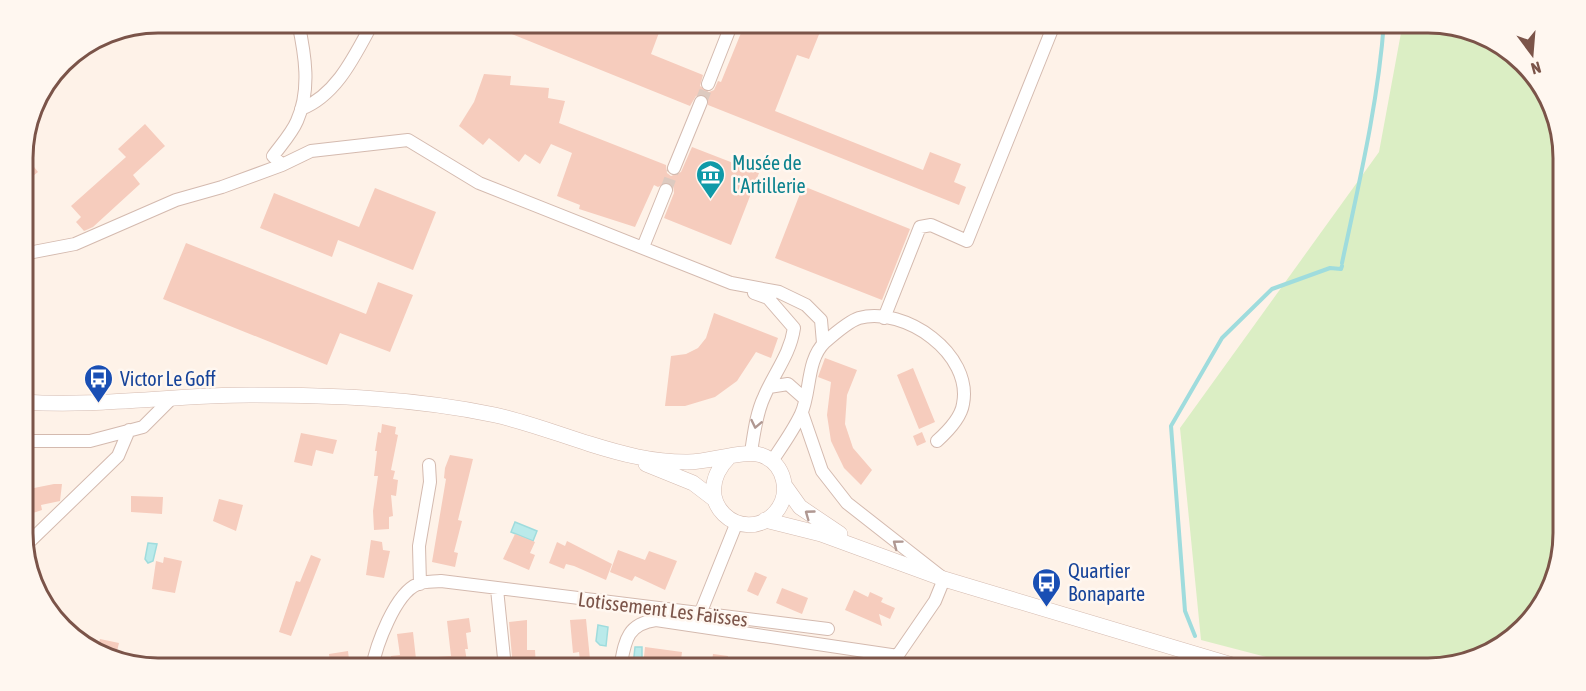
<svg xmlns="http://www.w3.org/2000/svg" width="1586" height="691" font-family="'Asap Condensed',sans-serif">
<rect width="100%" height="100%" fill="#fef2e8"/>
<path fill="#dbeec4" d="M 1403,22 L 1428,23 L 1480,33 L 1535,75 L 1562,140 L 1563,533 L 1553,585 L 1504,645 L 1437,668 L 1308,668 L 1201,640 L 1180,428 L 1379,152 Z"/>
<path fill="#baeaea" stroke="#9fdcdd" stroke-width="1.5" d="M 515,522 L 537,531 L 533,541 L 511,532 Z
M 148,543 L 157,544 L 153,561 L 148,563 L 145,559 Z
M 598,625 L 608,627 L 606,646 L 600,645 L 596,641 Z
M 635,647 L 642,647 L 642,668 L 633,666 Z"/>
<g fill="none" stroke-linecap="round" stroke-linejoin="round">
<path stroke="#9fdcdd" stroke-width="4" d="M 1342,263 C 1359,183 1378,104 1384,22
M 1195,636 L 1185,611 L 1171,426 L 1222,338 L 1272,289 L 1330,268 L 1341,269 L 1342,266"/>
</g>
<path fill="#f6ccbd" d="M 482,22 L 663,22 L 651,54 L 703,75 L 700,86 L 709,92 L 714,90 L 718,81 L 721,82 L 741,33 L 738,31 L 736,22 L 809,22 L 822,27 L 809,59 L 797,55 L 775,111 L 923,170 L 930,152 L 961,164 L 954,182 L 966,187 L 959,205 L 708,105 L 708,97 L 704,94 L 696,96 L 690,106 Z
M 484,74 L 511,76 L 510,85 L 549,88 L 548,98 L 565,101 L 559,123 L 666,165 L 667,173 L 671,176 L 681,172 L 692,147 L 759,173 L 731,245 L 664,218 L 674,193 L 673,185 L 669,182 L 658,187 L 654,185 L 635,227 L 579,209 L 580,205 L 557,196 L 572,153 L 551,144 L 540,164 L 525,154 L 519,162 L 489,138 L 483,145 L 459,126 L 474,102 Z
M 145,124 L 165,146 L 133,175 L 140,184 L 93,227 L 84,231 L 76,222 L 81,217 L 71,206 L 126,157 L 118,149 Z
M 23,153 L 38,172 L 23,184 Z
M 803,186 L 910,229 L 882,300 L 775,258 Z
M 375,188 L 436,212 L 413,270 L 338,240 L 332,257 L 260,228 L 274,193 L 359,227 Z
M 186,243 L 366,314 L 378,282 L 413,295 L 390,352 L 340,333 L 327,365 L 163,299 Z
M 714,313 L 778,338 L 771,358 L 756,352 L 737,381 L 715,397 L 685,406 L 665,406 L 671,356 L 686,354 L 698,348 L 706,338 Z
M 825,358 L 857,370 L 847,395 L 845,424 L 853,448 L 872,470 L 861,485 L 844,468 L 831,441 L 827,415 L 831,382 L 818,377 Z
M 913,368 L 935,422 L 919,429 L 897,375 Z
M 382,424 L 396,427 L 395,434 L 398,435 L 391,470 L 395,471 L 393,479 L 398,480 L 396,496 L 391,495 L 393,516 L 389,517 L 389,529 L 374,530 L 373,511 L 378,476 L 374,476 L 377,451 L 375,451 L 378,432 L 381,433 Z
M 922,432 L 926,442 L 917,446 L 913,436 Z
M 301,433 L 337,440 L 333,454 L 316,450 L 312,466 L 294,462 Z
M 450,455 L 473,459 L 458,520 L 462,521 L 454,552 L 458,553 L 455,567 L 432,562 L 446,479 L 444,478 L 445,468 Z
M 54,484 L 62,484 L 60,501 L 41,505 L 42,510 L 30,514 L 24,490 Z
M 131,496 L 163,497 L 162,514 L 131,512 Z
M 219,499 L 243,505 L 236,531 L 213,521 Z
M 515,534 L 535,542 L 530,553 L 535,555 L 529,570 L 503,559 Z
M 371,540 L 382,542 L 383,550 L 390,551 L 384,578 L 366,575 Z
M 567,541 L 612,564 L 606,580 L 574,566 L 566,564 L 564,569 L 549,563 L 557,542 L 565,546 Z
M 618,550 L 645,560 L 649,551 L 677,561 L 665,590 L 635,576 L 632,581 L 610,572 Z
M 311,555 L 321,559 L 291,636 L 279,632 L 296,581 L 300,582 Z
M 164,557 L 182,561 L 175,593 L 152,589 L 156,561 L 163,563 Z
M 755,572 L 767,577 L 758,596 L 747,591 Z
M 782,588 L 808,598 L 802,614 L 776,603 Z
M 854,590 L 868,597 L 870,592 L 883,598 L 881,602 L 895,608 L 890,619 L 879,614 L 882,626 L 845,610 Z
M 469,618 L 471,632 L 466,633 L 468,649 L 465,649 L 468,668 L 440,668 L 438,657 L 451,656 L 447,621 Z
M 586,619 L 590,659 L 580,660 L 579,652 L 573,653 L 570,620 Z
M 527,620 L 527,650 L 535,650 L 536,667 L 513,668 L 509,622 Z
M 413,632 L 417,668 L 392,668 L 391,656 L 400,655 L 397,634 Z
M 100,639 L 119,643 L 116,655 L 97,651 Z
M 645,647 L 682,652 L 680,668 L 643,666 Z
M 348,651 L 350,668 L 331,668 L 329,654 Z
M 713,654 L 728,656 L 726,668 L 711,668 Z"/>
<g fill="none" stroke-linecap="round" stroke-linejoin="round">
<path stroke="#ddcac0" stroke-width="12" stroke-dasharray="12 6" stroke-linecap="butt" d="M 701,102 L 708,84
M 666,190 L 674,168"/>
<defs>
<path id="minor" d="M 298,22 C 305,54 311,90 297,121 C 292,133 281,145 273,156 L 282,165 L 311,151 L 408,140 L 479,183 L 731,283 L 779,292 L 806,305 L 821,320 L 823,343
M 708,84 L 730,28
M 301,109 C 337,95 355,55 373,22
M 674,168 L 701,102
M 643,247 L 666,190
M 23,254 L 75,244 L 176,200 L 222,187 L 282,165
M 884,318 L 920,227 L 931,225 L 967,241 L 1055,22
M 769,387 L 788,384 L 805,399
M 802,413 L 822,471 L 847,503 L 944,579 L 935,601 L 889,668
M 23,441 L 90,441 L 143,427 L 170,400
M 751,452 C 754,434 756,414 764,397 C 774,373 790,355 794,328 L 768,298 L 754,293
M 772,461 C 782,446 793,431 801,414 C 811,393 806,360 825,342 C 833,335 849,321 859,318 C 905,306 973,354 963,404 C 961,418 947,432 937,441
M 24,547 L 118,456 L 129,430
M 420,584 L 419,546 L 430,482 L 429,465
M 497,589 L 505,668
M 700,614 L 737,522
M 372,668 C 376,646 395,593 418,584 C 424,581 434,582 441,581 L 828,629
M 620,668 C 625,642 626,624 656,620 L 898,656"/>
<path id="tertiary" d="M 23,402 C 99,407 174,395 250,395 C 331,395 415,398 495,415 C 527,422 558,434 590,444 C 622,454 652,462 686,462 C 709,463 743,449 761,455 C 785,463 792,494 775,513 C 743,547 686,501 729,457
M 646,464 L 693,483 L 714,499
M 785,486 L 800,507 L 840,534
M 765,520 L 821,534 L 944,579 L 1242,668"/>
</defs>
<use href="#minor" stroke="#d4baaf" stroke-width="14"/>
<use href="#tertiary" stroke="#d4baaf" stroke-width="16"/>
<use href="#minor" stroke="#fff" stroke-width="12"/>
<use href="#tertiary" stroke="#fff" stroke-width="15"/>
</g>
<defs><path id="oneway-chevron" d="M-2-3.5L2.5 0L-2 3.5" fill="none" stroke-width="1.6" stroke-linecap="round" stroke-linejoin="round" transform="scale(1.5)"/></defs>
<g stroke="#b09892">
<use href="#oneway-chevron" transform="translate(756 424) rotate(102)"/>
<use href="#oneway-chevron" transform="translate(809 514) rotate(-144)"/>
<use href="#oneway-chevron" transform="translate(897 544) rotate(-143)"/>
</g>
<defs>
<symbol id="museum-pin" viewBox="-11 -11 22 30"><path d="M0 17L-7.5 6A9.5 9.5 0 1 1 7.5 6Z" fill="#0f9aa8" stroke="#fff7f0"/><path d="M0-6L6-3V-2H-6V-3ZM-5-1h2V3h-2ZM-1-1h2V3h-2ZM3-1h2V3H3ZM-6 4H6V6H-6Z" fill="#fff"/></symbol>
<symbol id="bus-pin" viewBox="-11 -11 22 30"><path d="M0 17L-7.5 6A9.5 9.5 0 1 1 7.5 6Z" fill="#1a4fb4" stroke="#fff7f0"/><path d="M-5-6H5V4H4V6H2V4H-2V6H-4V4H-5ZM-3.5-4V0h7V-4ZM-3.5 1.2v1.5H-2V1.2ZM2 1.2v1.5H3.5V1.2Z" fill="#fff"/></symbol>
</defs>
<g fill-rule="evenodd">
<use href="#museum-pin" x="694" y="158" width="33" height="45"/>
<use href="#bus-pin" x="82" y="362" width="33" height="45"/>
<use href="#bus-pin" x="1030" y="566" width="33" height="45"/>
</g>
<g text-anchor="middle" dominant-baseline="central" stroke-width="5" stroke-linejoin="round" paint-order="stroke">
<g font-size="20" fill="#0d838f" stroke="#fff7f0" text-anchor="start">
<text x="732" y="162">Musée de<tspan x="732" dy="23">l'Artillerie</tspan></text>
</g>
<g font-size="20" fill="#164399" stroke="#fff7f0" text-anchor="start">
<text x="120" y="378">Victor Le Goff</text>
<text x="1068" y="570">Quartier<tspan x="1068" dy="23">Bonaparte</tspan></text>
</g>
<g font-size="20" fill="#7b5449" stroke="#fff7f0">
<text transform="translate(663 609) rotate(7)">Lotissement Les Faïsses</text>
</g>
</g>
<path d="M0 0H1586V691H0ZM158 33H1428A125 125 0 0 1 1553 158V533A125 125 0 0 1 1428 658H158A125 125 0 0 1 33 533V158A125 125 0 0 1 158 33Z" fill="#fff7f0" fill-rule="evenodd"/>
<path fill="none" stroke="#7b5449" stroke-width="3" d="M158 33H1428A125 125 0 0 1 1553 158V533A125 125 0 0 1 1428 658H158A125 125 0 0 1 33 533V158A125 125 0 0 1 158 33Z"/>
<g transform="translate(1532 54) rotate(164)" stroke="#fff7f0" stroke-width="4.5" paint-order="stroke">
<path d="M0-4.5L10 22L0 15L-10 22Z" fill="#7b5449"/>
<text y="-9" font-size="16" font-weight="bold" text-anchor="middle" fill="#7b5449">N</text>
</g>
</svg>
